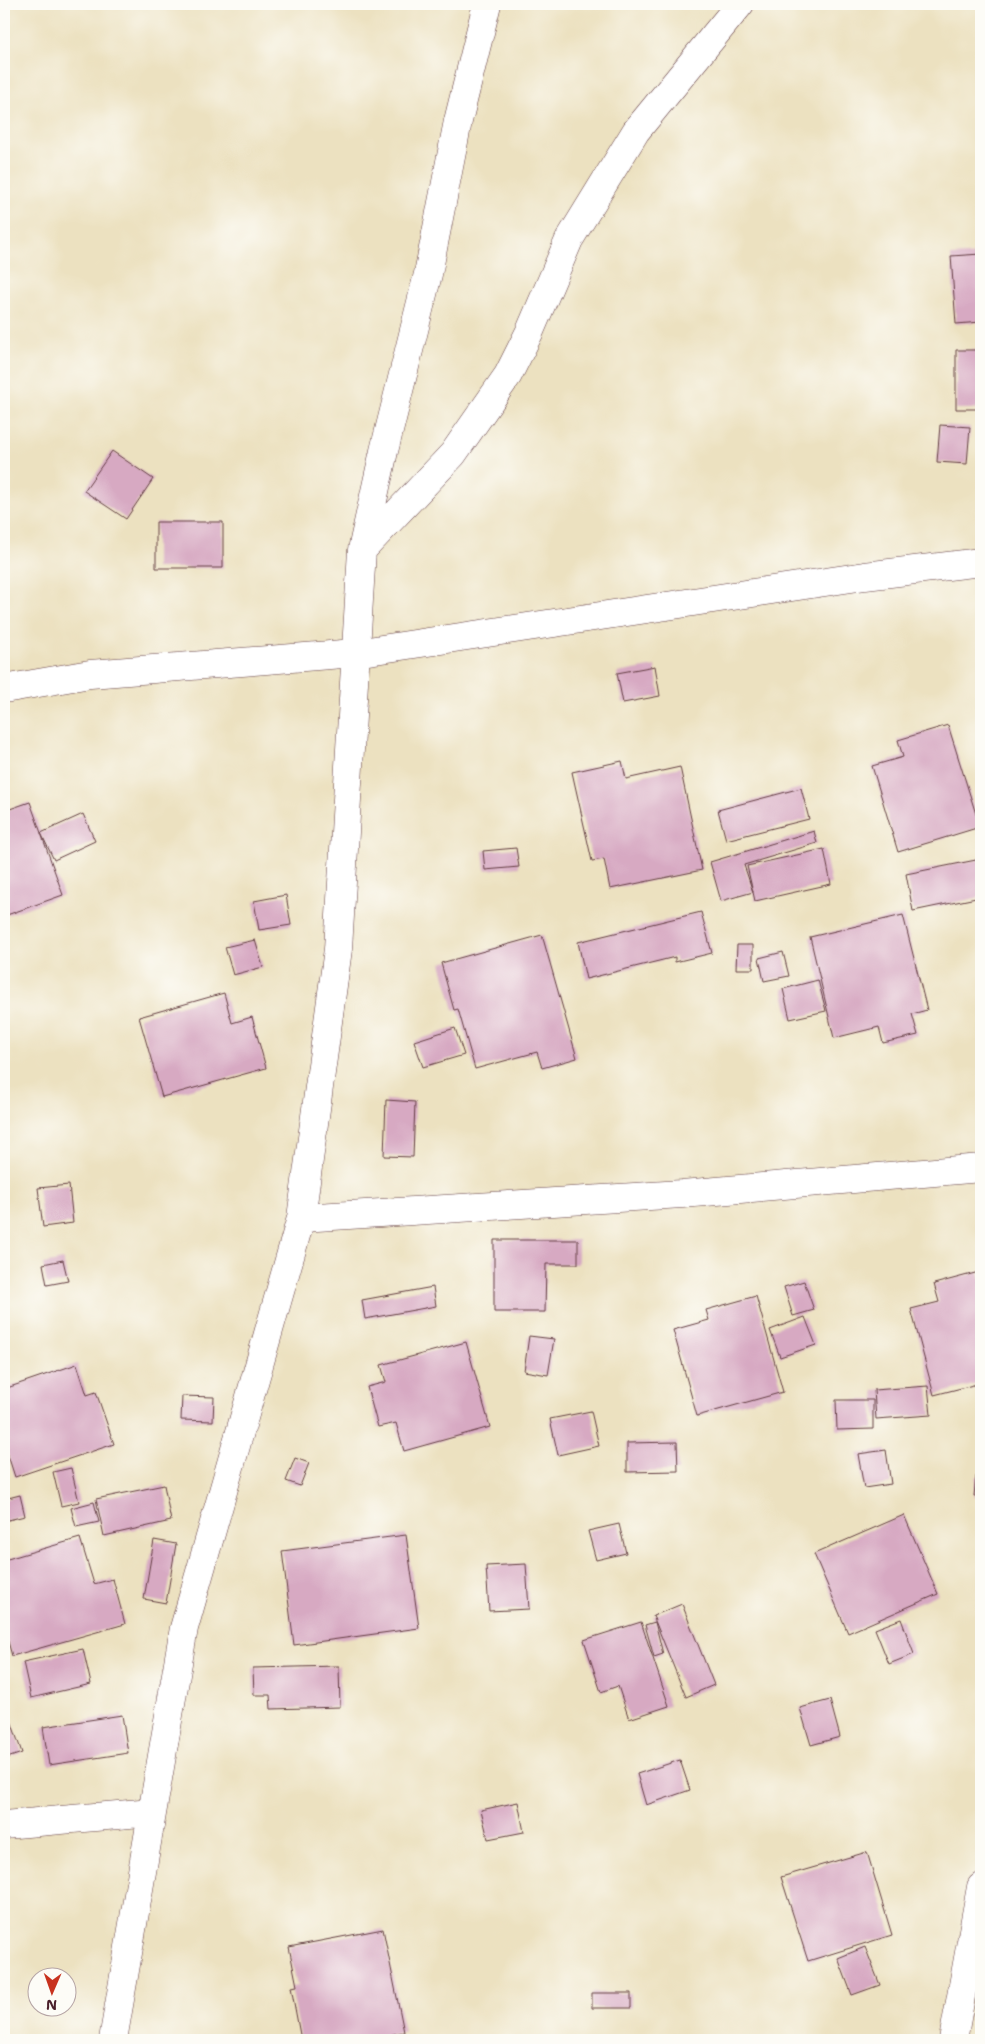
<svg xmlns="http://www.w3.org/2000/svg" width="985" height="2044" font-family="'Shantell Sans',sans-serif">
<rect width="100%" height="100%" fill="#fdfcf7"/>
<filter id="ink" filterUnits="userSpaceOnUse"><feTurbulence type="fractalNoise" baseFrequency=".02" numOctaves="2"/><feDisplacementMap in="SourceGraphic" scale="10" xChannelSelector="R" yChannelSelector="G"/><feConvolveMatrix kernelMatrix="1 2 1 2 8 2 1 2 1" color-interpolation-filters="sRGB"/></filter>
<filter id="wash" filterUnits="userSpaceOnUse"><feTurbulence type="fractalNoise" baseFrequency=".0096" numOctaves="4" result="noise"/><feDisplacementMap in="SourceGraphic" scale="20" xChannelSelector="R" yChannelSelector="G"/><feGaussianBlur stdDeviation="1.12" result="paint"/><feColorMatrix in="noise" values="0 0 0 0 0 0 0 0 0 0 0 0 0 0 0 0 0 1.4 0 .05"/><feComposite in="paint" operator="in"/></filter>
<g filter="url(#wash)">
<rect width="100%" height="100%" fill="#ece1c0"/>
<g id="blocks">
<path fill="#d7a9c2" d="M 981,254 L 981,322 L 956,324 L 951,256 Z
M 956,350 L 981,350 L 981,409 L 956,409 Z
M 940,425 L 970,427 L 967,464 L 937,462 Z
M 112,451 L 153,479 L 126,519 L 84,491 Z
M 156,522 L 223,522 L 223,568 L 156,568 Z
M 655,666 L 660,696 L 623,703 L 617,673 Z
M 948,725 L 980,827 L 898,852 L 872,766 L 903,757 L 898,740 Z
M 622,761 L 626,779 L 680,767 L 702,870 L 610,889 L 604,859 L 592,861 L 572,772 Z
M 801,788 L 809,819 L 726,840 L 718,810 Z
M 30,802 L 63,895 L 4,916 L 4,811 Z
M 83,814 L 95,841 L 54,860 L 41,833 Z
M 814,831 L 817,843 L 744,865 L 753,892 L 721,901 L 710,862 Z
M 516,848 L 519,867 L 485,870 L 483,851 Z
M 824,849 L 831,884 L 755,901 L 747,866 Z
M 981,859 L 981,897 L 913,911 L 906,874 Z
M 286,895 L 291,925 L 259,930 L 254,901 Z
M 701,912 L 712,953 L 675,962 L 675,957 L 586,979 L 578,942 Z
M 903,915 L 927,1010 L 912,1014 L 918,1035 L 883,1043 L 879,1027 L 834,1038 L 810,937 Z
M 542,935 L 577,1058 L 542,1068 L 537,1052 L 475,1069 L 458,1009 L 454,1010 L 441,963 Z
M 255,940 L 263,967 L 233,975 L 225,947 Z
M 737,945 L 753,945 L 753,969 L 736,969 Z
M 783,952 L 789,976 L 764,981 L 759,958 Z
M 818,980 L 826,1011 L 790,1019 L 783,989 Z
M 224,993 L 232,1023 L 252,1017 L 266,1068 L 162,1097 L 139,1017 Z
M 455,1028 L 464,1055 L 423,1067 L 414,1041 Z
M 386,1100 L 415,1102 L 413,1157 L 384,1156 Z
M 69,1185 L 73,1223 L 43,1227 L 38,1188 Z
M 494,1240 L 578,1240 L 578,1264 L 546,1264 L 545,1312 L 494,1312 Z
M 63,1260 L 68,1281 L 47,1285 L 43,1264 Z
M 979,1272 L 981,1281 L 981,1383 L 934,1395 L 911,1309 L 939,1302 L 934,1284 Z
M 804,1281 L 814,1310 L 793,1316 L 784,1287 Z
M 433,1287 L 436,1306 L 365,1319 L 362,1300 Z
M 756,1296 L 783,1392 L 697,1416 L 673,1330 L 709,1320 L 706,1310 Z
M 805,1317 L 816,1345 L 780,1357 L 770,1330 Z
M 529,1336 L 554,1339 L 548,1375 L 524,1371 Z
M 466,1342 L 490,1427 L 404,1451 L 396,1423 L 378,1427 L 367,1387 L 386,1382 L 381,1365 Z
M 77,1364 L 87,1395 L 96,1392 L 114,1444 L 15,1477 L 4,1443 L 4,1389 Z
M 928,1386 L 931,1415 L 876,1419 L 874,1390 Z
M 182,1396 L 214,1397 L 213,1421 L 181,1420 Z
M 836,1400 L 873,1400 L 873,1429 L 837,1430 Z
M 591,1411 L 599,1446 L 558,1455 L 550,1419 Z
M 677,1442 L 678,1471 L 627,1472 L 627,1443 Z
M 886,1450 L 891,1484 L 864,1488 L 858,1454 Z
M 295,1458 L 309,1463 L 300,1486 L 286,1481 Z
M 71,1468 L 79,1502 L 61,1506 L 53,1472 Z
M 976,1476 L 981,1477 L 981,1496 L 974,1496 Z
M 164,1485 L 171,1521 L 104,1536 L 96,1499 Z
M 20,1495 L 25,1516 L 4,1521 L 4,1499 Z
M 94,1502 L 99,1522 L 76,1527 L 71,1508 Z
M 904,1515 L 938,1594 L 848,1633 L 814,1554 Z
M 619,1524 L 626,1553 L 596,1560 L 588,1531 Z
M 406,1535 L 419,1628 L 294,1645 L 282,1551 Z
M 80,1538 L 94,1584 L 113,1579 L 125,1624 L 12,1656 L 4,1627 L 4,1560 Z
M 154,1540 L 176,1544 L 166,1603 L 144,1599 Z
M 526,1564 L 529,1609 L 489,1611 L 486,1566 Z
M 682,1604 L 714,1685 L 686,1697 L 653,1616 Z
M 901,1619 L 914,1654 L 889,1664 L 875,1629 Z
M 641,1622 L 669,1706 L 629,1719 L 618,1686 L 601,1692 L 584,1640 Z
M 655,1622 L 663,1654 L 654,1657 L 645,1625 Z
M 83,1649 L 91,1684 L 31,1698 L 23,1662 Z
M 339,1666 L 340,1707 L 271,1709 L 270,1695 L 254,1695 L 253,1668 Z
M 830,1700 L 840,1737 L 811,1745 L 800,1708 Z
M 9,1715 L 22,1753 L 4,1759 L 4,1716 Z
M 122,1715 L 128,1753 L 49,1765 L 43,1727 Z
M 680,1760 L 690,1790 L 646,1805 L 637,1774 Z
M 518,1802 L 524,1832 L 488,1839 L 481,1810 Z
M 867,1852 L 892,1935 L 808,1961 L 781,1877 Z
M 383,1929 L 404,2032 L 364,2040 L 301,2040 L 291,1987 L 297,1986 L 289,1947 Z
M 865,1947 L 880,1985 L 852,1995 L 838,1958 Z
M 592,1993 L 631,1993 L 631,2008 L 592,2008 Z"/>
</g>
</g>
<g filter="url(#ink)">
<use href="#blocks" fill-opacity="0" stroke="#623c41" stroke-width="1"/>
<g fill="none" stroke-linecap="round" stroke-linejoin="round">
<defs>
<path id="minor" d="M 362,550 L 453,454 L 508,375 L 530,331 L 569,240 L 636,131 L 740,4
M 4,689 L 90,674 L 355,653 L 865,576 L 981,562
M 301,1218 L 682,1194 L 981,1168
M 4,1825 L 152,1812
M 113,2040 L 184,1628 L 301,1218 L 338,949 L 362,550 L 384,451 L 428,274 L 458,121 L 487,4
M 953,2040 L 981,1887"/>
</defs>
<use href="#minor" stroke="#623c41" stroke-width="29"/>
<use href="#minor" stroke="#fff" stroke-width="28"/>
</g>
</g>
<rect width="985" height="2044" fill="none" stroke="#fdfcf7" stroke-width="20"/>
<g transform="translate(52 1992) rotate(182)"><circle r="24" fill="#fdfcf7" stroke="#b5a4a5"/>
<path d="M0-4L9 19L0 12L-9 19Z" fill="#c8321e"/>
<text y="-8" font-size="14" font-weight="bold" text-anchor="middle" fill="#4a1f2b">N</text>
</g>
</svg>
